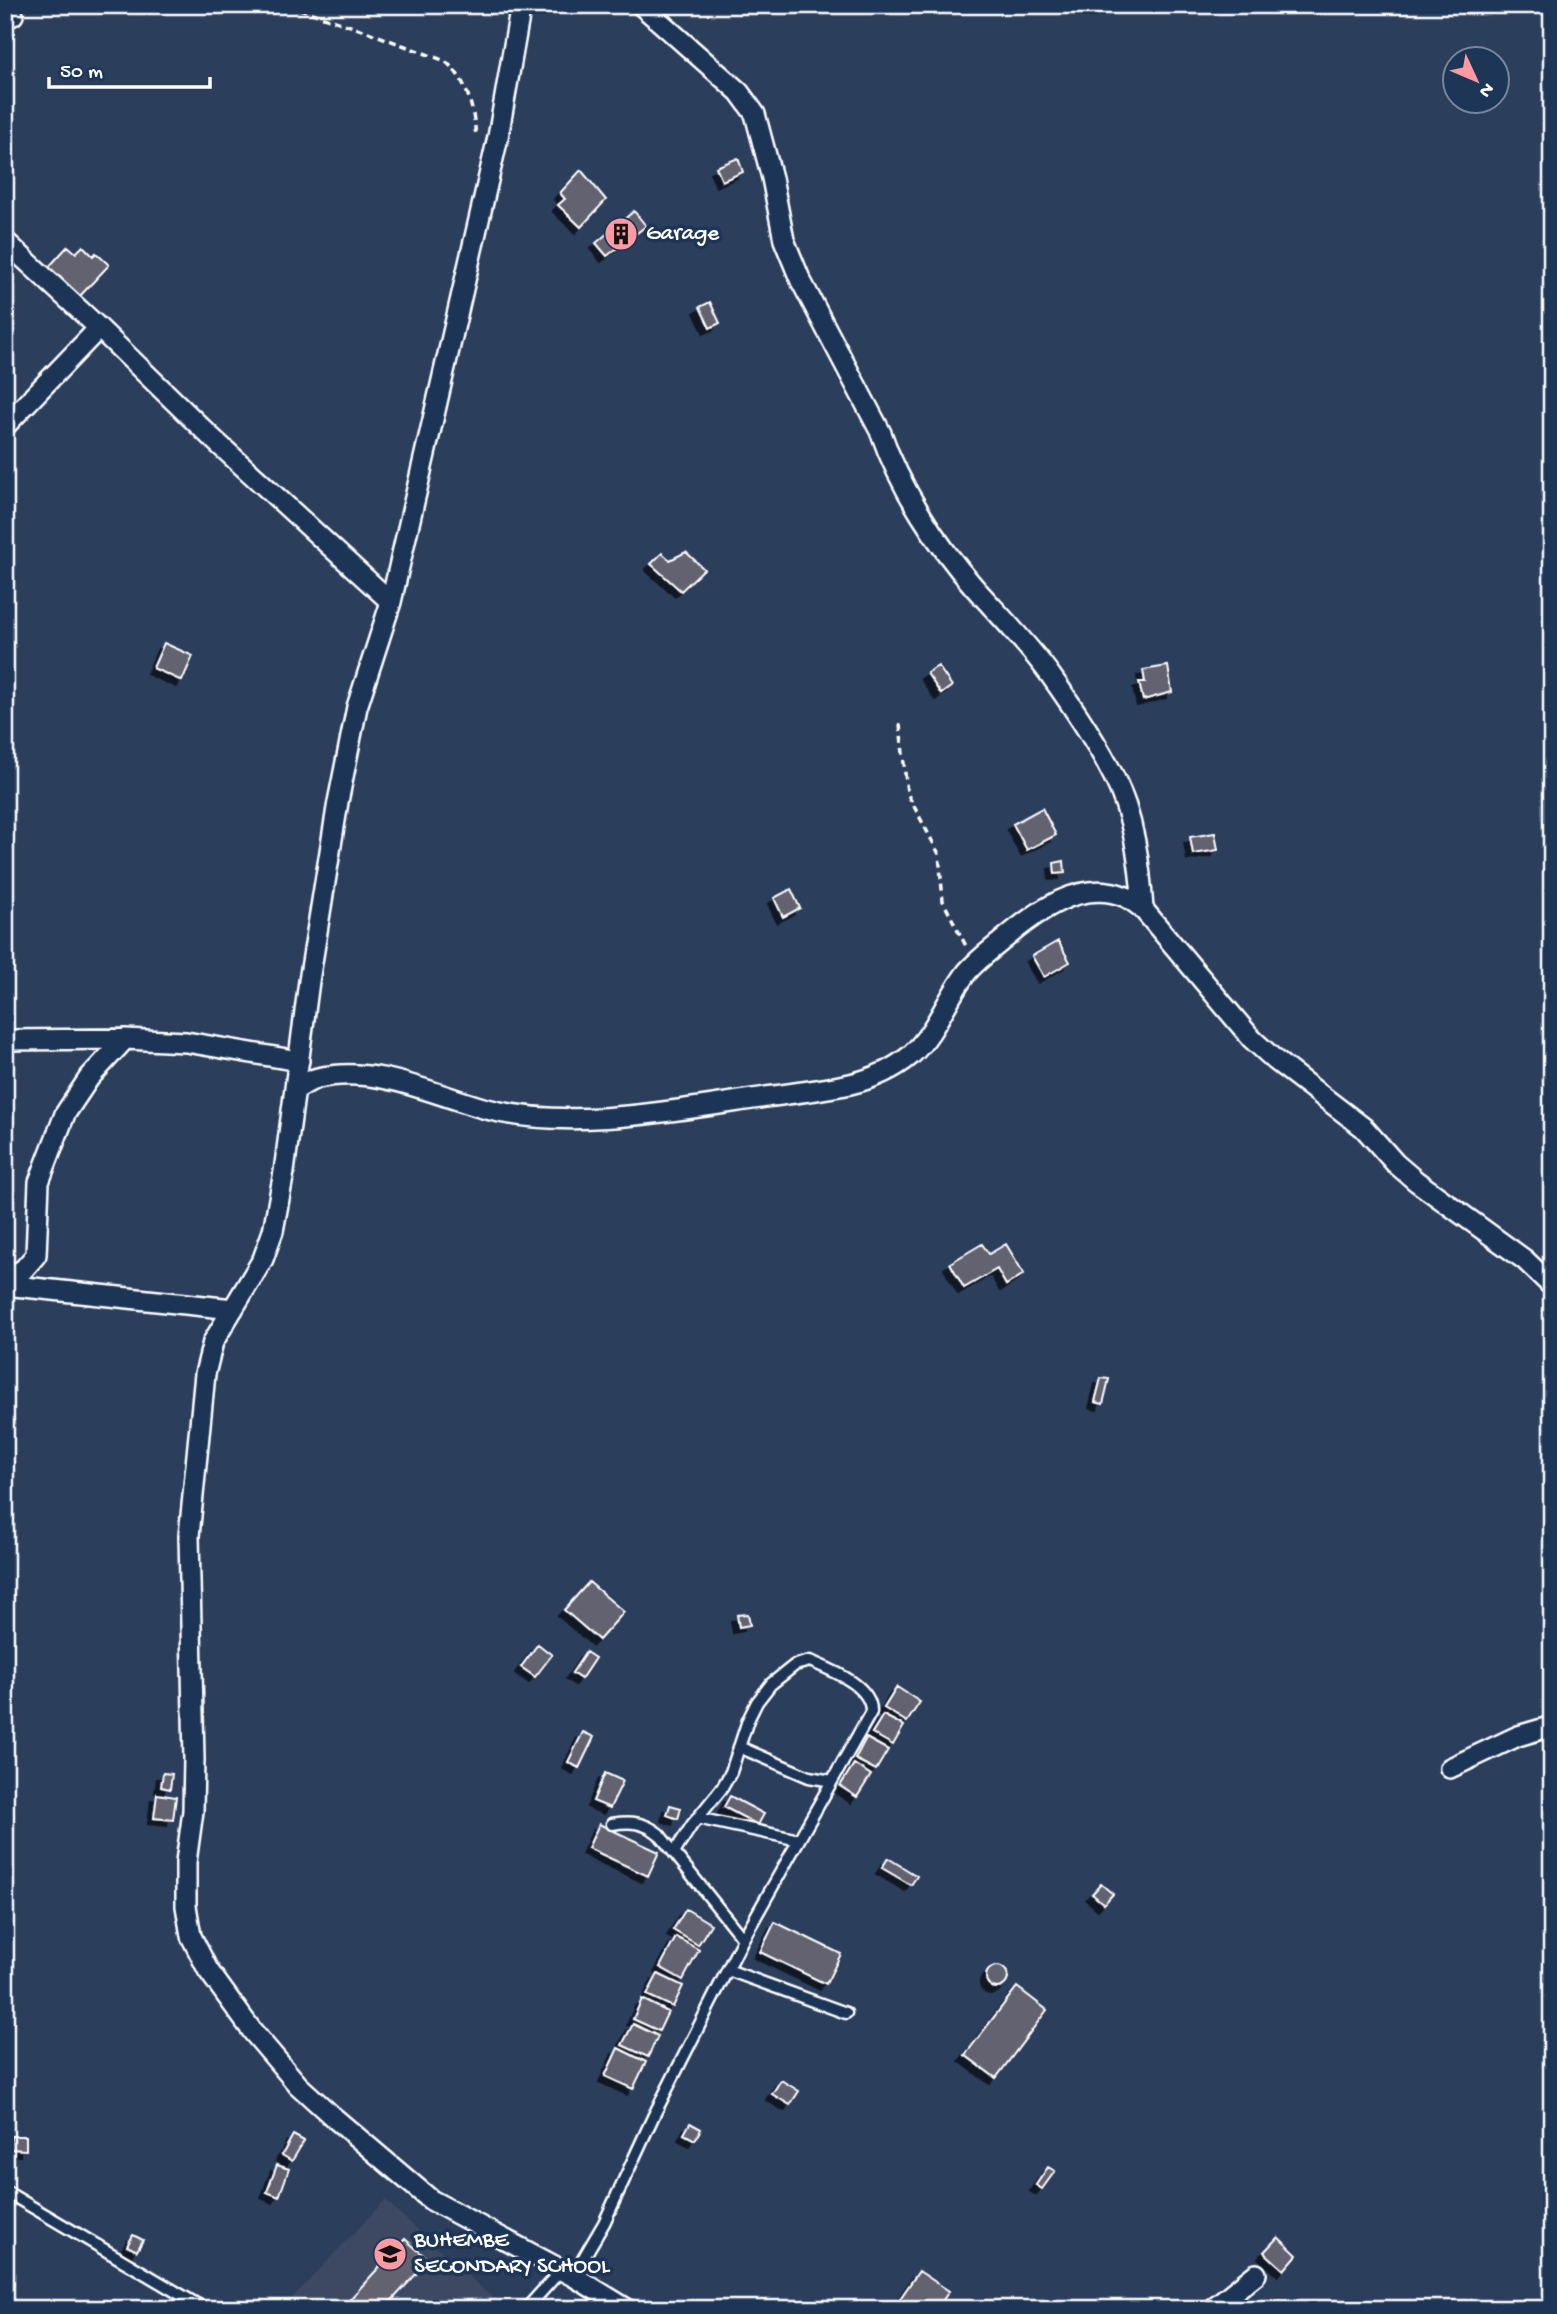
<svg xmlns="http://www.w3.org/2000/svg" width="1557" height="2314" font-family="'Gochi Hand',sans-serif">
<defs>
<filter id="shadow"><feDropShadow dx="-6" dy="6" stdDeviation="0" flood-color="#0009"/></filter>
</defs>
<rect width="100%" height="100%" fill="#2b3e5c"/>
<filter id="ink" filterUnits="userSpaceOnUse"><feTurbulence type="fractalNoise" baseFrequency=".0143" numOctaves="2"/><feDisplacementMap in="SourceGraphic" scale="14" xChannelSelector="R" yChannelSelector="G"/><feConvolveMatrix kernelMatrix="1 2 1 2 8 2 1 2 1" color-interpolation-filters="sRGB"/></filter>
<g filter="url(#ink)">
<path fill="#3c4962" d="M 385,2200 L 505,2309 L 282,2309 Z"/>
<path fill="#64626f" stroke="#fff" stroke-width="2" filter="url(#shadow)" d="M 738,158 L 743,172 L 722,181 L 716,167 Z
M 581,170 L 606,200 L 581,227 L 558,205 L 565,199 L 560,193 Z
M 634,211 L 646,226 L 607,256 L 596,243 Z
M 68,246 L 76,253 L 83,246 L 93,256 L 96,253 L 109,265 L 79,297 L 48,268 Z
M 710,302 L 720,323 L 710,328 L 700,307 Z
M 686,552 L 704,569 L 681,591 L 651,564 L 662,553 L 670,560 Z
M 164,643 L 193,656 L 182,681 L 153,668 Z
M 938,666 L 952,686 L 941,694 L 927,673 Z
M 1168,666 L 1172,692 L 1143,700 L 1139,682 L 1145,682 L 1143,670 Z
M 1042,808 L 1056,835 L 1027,850 L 1013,824 Z
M 1215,833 L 1218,850 L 1193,854 L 1190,837 Z
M 1064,861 L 1065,873 L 1055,874 L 1054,863 Z
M 791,889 L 800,908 L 783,917 L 774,898 Z
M 1058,941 L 1070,962 L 1044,977 L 1032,956 Z
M 982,1244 L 989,1254 L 1006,1244 L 1024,1274 L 1006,1285 L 997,1269 L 964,1288 L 950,1263 Z
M 1101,1378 L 1109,1379 L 1103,1404 L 1095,1402 Z
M 589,1582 L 624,1612 L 599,1640 L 564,1610 Z
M 748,1614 L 750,1625 L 739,1627 L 737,1615 Z
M 538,1644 L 552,1655 L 535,1677 L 521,1667 Z
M 586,1652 L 595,1658 L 581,1679 L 572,1673 Z
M 897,1687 L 920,1702 L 907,1722 L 884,1708 Z
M 883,1715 L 904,1726 L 893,1745 L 872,1733 Z
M 583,1732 L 594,1737 L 579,1768 L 568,1762 Z
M 866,1738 L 888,1750 L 876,1770 L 855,1759 Z
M 854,1764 L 871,1775 L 857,1797 L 840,1786 Z
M 163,1773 L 172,1774 L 170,1789 L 161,1787 Z
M 605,1773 L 623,1781 L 610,1808 L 593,1801 Z
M 157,1794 L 176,1797 L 173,1820 L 154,1818 Z
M 730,1796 L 764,1814 L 758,1825 L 724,1807 Z
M 670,1805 L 681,1808 L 678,1819 L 667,1815 Z
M 599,1824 L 659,1852 L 648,1876 L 588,1848 Z
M 888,1858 L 917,1876 L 911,1885 L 882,1868 Z
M 1101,1884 L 1113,1894 L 1104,1904 L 1092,1894 Z
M 686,1909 L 711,1924 L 698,1945 L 673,1930 Z
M 775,1922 L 841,1954 L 826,1984 L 760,1952 Z
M 676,1937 L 699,1950 L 683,1980 L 660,1967 Z
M986 1977a11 11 0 1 1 22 0a11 11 0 1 1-22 0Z
M 658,1974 L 683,1986 L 673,2007 L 647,1995 Z
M 1017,1987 L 1047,2010 L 996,2078 L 965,2055 Z
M 642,1999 L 668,2012 L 659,2031 L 633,2019 Z
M 633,2024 L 658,2036 L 648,2057 L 622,2045 Z
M 618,2048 L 646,2062 L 633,2089 L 605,2076 Z
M 781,2080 L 799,2091 L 790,2105 L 772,2094 Z
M 690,2123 L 701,2129 L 695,2140 L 684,2134 Z
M 293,2135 L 304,2141 L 292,2161 L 282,2155 Z
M 11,2136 L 26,2136 L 26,2150 L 10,2149 Z
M 277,2165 L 289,2169 L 279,2197 L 267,2192 Z
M 1048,2167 L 1055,2171 L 1042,2189 L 1036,2185 Z
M 133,2235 L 143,2240 L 137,2251 L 127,2246 Z
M 1278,2237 L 1297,2255 L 1284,2270 L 1264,2252 Z
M 405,2239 L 429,2260 L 384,2309 L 341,2309 Z
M 919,2271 L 949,2291 L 937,2309 L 893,2309 Z"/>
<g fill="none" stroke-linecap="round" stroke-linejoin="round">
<defs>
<path id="service" d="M 739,1747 L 809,1777 L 832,1781
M 697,1818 L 799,1840
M 612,1824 C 631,1821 644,1822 659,1834 L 743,1939
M 728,1970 L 846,2013
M 5,2191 L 205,2309
M 573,2276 L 604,2223 L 653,2117 L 743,1939 L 871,1712 C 872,1685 831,1670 810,1661 L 795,1665 L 771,1684 L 757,1702 L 748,1720 L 731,1772 L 722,1788 L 692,1825 L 674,1853
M 526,2309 L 561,2270"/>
<path id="minor" d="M 521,5 L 498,137 L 391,602 L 357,707 L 338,802 L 309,981 L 284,1172 L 273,1231 L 263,1259 L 213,1342 L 205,1374 L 189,1536 L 194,1759 L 193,1811 L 186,1862 L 186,1906 L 191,1936 L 208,1970 L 253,2032 L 298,2085 L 332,2116 L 431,2200 L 573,2276 L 627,2309
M 641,5 L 739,92 L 755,114 L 772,178 L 784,240 L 800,279 L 881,433 C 899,486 937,545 974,587 C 1000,616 1028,644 1051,676 C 1073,707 1096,741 1113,775 C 1134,816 1140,864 1143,909
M 5,19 L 13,15
M 5,241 L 99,328 L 211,437 L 391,602
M 5,426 L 99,328
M 5,1040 L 125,1039 L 186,1042 L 299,1061
M 295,1090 C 302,1086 310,1080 318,1078 C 375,1065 430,1093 483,1108 C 569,1132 678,1110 766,1097 C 794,1093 822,1090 850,1084 C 872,1079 893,1070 911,1055 C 936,1032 947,998 967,972 C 977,960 991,950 1003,940 C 1035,913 1081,877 1126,897 C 1132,900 1138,905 1143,909 L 1252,1039 L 1275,1060 L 1364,1128 L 1395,1163 L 1416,1181 L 1525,1260 L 1552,1286
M 5,1278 L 23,1270 L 36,1255 L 39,1182 L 65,1114 L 89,1078 L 125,1039
M 5,1285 L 233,1309
M 1450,1768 L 1518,1736 L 1552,1726
M 1212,2309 L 1256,2274"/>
</defs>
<use href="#service" stroke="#fff" stroke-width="15"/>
<use href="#minor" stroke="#fff" stroke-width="24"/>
<path stroke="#fff" stroke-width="3.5" stroke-dasharray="7 5" stroke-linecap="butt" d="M 288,5 L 368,32 L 445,61 C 468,80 473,108 476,136
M 900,724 L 907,793 L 939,854 L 943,901 L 966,946"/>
<use href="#service" stroke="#1d3557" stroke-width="10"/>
<use href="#minor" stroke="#1d3557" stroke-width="19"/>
</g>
</g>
<defs>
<symbol id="building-disc" viewBox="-11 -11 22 22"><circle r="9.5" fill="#ff9aa2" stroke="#1d3557"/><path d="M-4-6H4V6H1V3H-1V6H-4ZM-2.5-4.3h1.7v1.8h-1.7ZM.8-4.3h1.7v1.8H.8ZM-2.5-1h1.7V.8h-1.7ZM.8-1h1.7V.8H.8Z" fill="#111"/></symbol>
<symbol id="school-disc" viewBox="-11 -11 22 22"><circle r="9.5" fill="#ff9aa2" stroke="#1d3557"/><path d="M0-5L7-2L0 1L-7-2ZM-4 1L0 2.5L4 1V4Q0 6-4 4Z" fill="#111"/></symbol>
</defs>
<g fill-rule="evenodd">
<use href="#building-disc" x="602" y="215" width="38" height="38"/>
<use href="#school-disc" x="371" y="2235" width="38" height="38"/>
</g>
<g text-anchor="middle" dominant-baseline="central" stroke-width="7" stroke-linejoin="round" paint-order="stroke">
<g font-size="23" fill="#fff" stroke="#1d3557" text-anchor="start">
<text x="646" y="234">Garage</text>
<text x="414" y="2241">BUHEMBE<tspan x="414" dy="26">SECONDARY SCHOOL</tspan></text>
</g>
</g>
<rect width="1557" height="2314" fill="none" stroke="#1d3557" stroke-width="28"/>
<rect x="14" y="14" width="1529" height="2286" fill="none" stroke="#fff" stroke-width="2.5" filter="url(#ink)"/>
<g transform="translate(1476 80) rotate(134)"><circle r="33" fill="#1d3557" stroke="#77869a" stroke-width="2"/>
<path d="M0-5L12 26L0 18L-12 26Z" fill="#ff9aa2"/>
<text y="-10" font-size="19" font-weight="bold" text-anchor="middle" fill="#ffffff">N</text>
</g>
<path d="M49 77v10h161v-10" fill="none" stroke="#ffffff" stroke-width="3.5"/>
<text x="60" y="77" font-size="21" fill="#ffffff" stroke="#1d3557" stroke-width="5" paint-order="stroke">50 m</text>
</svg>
